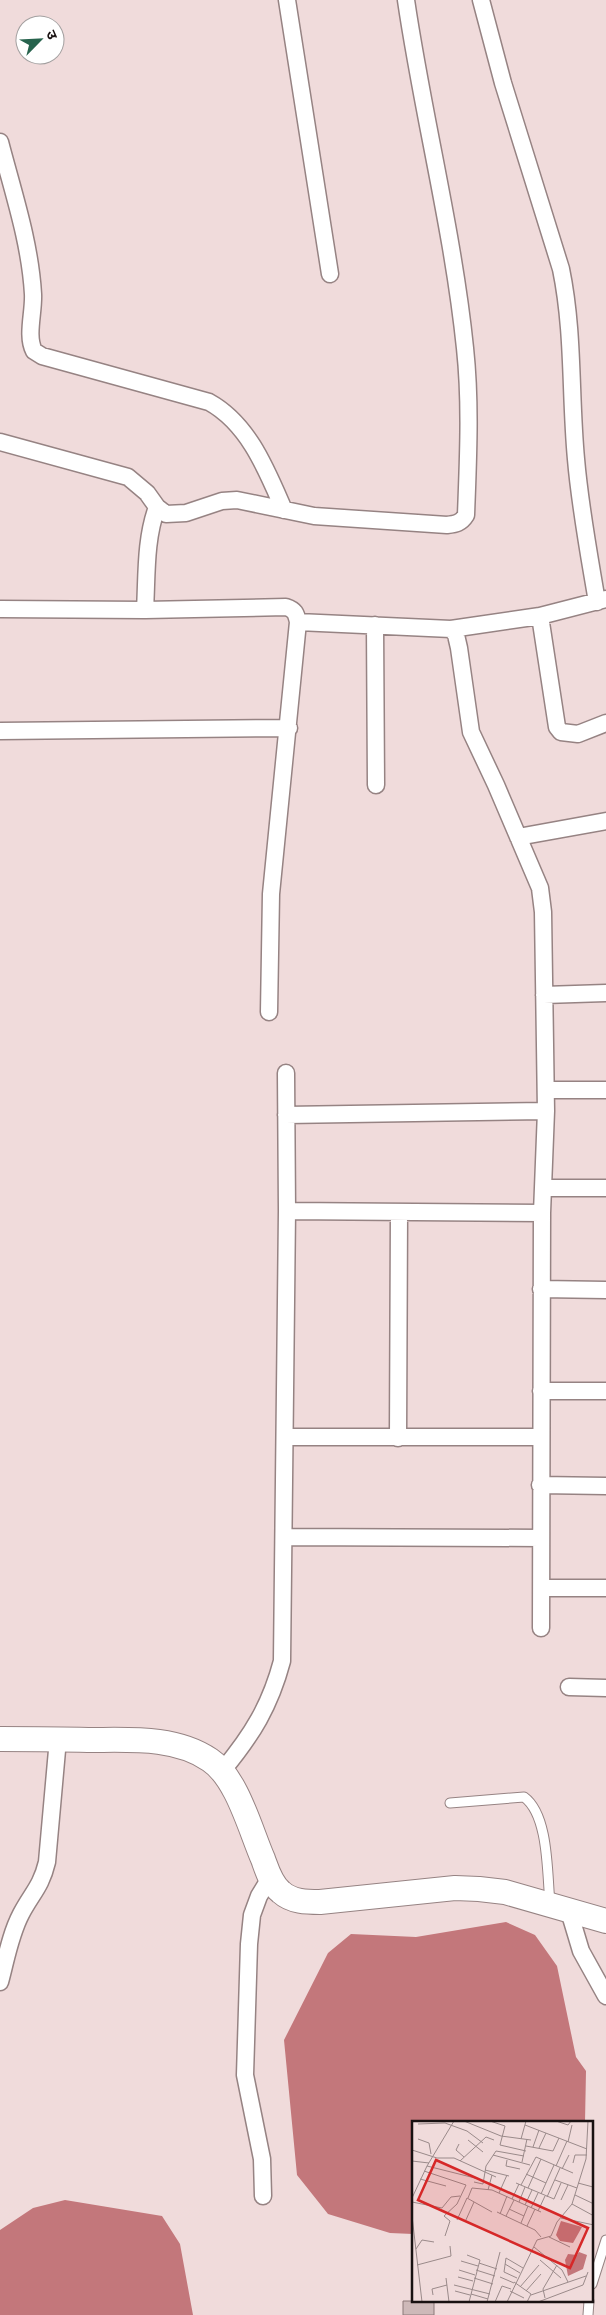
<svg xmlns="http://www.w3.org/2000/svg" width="606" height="2315" font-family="Cabin,'Noto Sans Devanagari',sans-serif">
<rect width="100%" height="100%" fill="#f0dbdb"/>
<path fill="#c3777b" d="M 506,1922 L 535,1935 L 557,1966 L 576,2057 L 586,2071 L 585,2122 L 414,2122 L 413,2234 L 390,2233 L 328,2214 L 297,2175 L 284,2040 L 328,1953 L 351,1934 L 416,1937 Z
M 65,2200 L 162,2216 L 180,2244 L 193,2315 L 0,2315 L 0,2230 L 33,2208 Z"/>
<path fill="#ceb9b9" stroke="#8c7979" d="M 403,2301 L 434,2301 L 434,2315 L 403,2315 Z"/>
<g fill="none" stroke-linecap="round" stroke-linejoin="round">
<defs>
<path id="lane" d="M 450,1803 L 524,1797 C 549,1815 547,1874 550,1903
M 592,2284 L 606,2240
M 588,2315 L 589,2301"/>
<path id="street" d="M 287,0 L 330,274
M 481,0 L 503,83 L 561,269 C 574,332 570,395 576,459 C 580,507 589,554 597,602
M 0,142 C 13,192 30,242 33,294 C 34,312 26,336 34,351 L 42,356 L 209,402 C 249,424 267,471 284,510
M 0,442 L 128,477 L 147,493 L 157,507 L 166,514 L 186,513 L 222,501 L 237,500 L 314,516 L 447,525 C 456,524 461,523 466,515 C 468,460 471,404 465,348 C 453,231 423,116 406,0
M 0,609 L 145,610 L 286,607 C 295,610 296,613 298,622 L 271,894 L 269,1012
M 145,610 C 147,575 145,540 157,507
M 540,616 L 557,727 L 561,732 L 578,734 L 606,723
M 298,622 L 451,629 L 456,635 L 459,648 L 471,732 L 496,785 L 540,888 L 543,912 L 546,1111 L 542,1213 L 541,1628
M 375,625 L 376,785
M 451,629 L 540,616 L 606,599
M 0,731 L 289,728
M 518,837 L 606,821
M 544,995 L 606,993
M 546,1090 L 606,1090
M 286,1115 L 546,1111
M 543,1188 L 606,1188
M 287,1211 L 542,1213
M 541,1289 L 606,1290
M 541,1391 L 606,1391
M 285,1437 L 540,1437
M 398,1438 L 399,1212
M 540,1485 L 606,1486
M 284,1537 L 541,1538
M 541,1588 L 606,1588
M 569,1687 L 606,1688
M 223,1770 C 252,1735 270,1706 282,1661 L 287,1211 L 286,1073
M 569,1911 L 581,1951 L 606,1996
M 0,1982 C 6,1960 10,1935 21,1914 C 32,1893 41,1887 47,1862 L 58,1739
M 263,2196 L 262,2159 L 245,2075 L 249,1944 L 252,1915 L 259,1896 L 270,1878"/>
<path id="secondary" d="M 0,1739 C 29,1739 58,1739 88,1740 C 128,1740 175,1736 210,1760 C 237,1778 250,1829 263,1859 C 267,1870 271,1884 281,1892 C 292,1902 307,1902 320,1902 L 455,1888 L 479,1889 L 505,1892 L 606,1921"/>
</defs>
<use href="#lane" stroke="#968383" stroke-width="11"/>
<use href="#street" stroke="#968383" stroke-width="19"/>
<use href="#secondary" stroke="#968383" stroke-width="26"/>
<use href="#lane" stroke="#fff" stroke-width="9"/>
<use href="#street" stroke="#fff" stroke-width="16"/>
<use href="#secondary" stroke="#fff" stroke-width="24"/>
</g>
<g transform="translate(412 2121)">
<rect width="181" height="181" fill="#f0dbdb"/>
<path d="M 149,100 L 170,106 L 161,122 L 148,120 L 144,114 ZM 167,131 L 175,134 L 171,148 L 156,155 L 153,139 L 156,133 L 165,134 Z" fill="#c3777b"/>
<path fill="none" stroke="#9a8a8a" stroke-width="1" d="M 52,0 L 89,15 L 119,19M 78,0 L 93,5 L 88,24 L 114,30M 144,0 L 156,4 L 159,0M 6,3 L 33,2 L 55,10 L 71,22M 113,4 L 175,28M 6,18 L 17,22 L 19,33M 109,18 L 114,0M 56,19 L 71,31M 156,21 L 160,4M 47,23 L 44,29 L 52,36M 114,25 L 141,30 L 147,17M 121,26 L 127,9M 127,27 L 134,12M 0,29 L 25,37 L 42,37 L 84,56M 81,34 L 118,44M 95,39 L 94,45 L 108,48M 0,40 L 17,42M 48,40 L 74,16 L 82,19M 110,41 L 115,18M 161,42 L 163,34 L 175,34M 15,45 L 63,57M 144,45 L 155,20M 150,48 L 157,34M 73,49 L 97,55M 12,50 L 54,64 L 45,83 L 32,95 L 38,100 L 33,115M 114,53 L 134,62M 8,58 L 34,65M 143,59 L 165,67M 62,61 L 71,63 L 74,45 L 84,30 L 112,35M 104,62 L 142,78 L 149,62M 166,62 L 181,66M 109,64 L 124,36 L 161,52M 116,67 L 129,38M 76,69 L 80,54M 87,72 L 95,54M 129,73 L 142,44M 163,74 L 182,83M 135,76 L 148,47M 0,77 L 15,45 L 42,0M 56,77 L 60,67 L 80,69 L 129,91M 100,78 L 107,63M 149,79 L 156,64M 0,81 L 30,87 L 39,76 L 48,75M 107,81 L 113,66M 160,83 L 182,95M 113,84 L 120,69M 119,87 L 126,72M 97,88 L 112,95M 126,90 L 133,75M 85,91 L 123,109 L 129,116M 88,93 L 95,75M 0,95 L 10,181M 94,95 L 102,79M 149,97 L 182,104M 45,99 L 55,77 L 80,91M 53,101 L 62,81M 109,102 L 116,85M 115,105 L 123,88M 137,116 L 158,126M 122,126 L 150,149 L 156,161M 4,128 L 10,119 L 22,121M 55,134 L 68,139 L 57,181M 128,139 L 149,157M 49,140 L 66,145M 67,142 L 85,148M 93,143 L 108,152M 5,144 L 39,135 L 38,125M 47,149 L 63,154M 64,149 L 83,155M 46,156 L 61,160M 88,156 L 102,162M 34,157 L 37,181M 62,157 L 81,163M 105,157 L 92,151 L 94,137 L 111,147M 102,161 L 119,173 L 115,181M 42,164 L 78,173M 108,166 L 127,144M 43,170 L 58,174M 98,170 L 112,177M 114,170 L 129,153M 59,173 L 76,178M 21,174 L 20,168 L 35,164M 119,174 L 174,155M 133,177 L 131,168 L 145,144M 75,181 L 88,131M 83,181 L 90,165 L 99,168M 95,181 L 125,119 L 139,115 L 145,101 L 160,83 L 174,38 L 176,0M 126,181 L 171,164 L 176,151"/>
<path fill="#d62828" fill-opacity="0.15" stroke="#d62828" stroke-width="2.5" d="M 24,39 L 176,107 L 158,147 L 6,79 Z"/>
<rect width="181" height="181" fill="none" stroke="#181111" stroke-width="2.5"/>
</g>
<g transform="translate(40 40) rotate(66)"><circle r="24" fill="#ffffff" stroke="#a3a0a0"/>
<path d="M0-4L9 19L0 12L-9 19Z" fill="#27634d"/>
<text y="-8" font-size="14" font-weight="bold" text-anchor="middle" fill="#181111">उ</text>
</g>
</svg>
